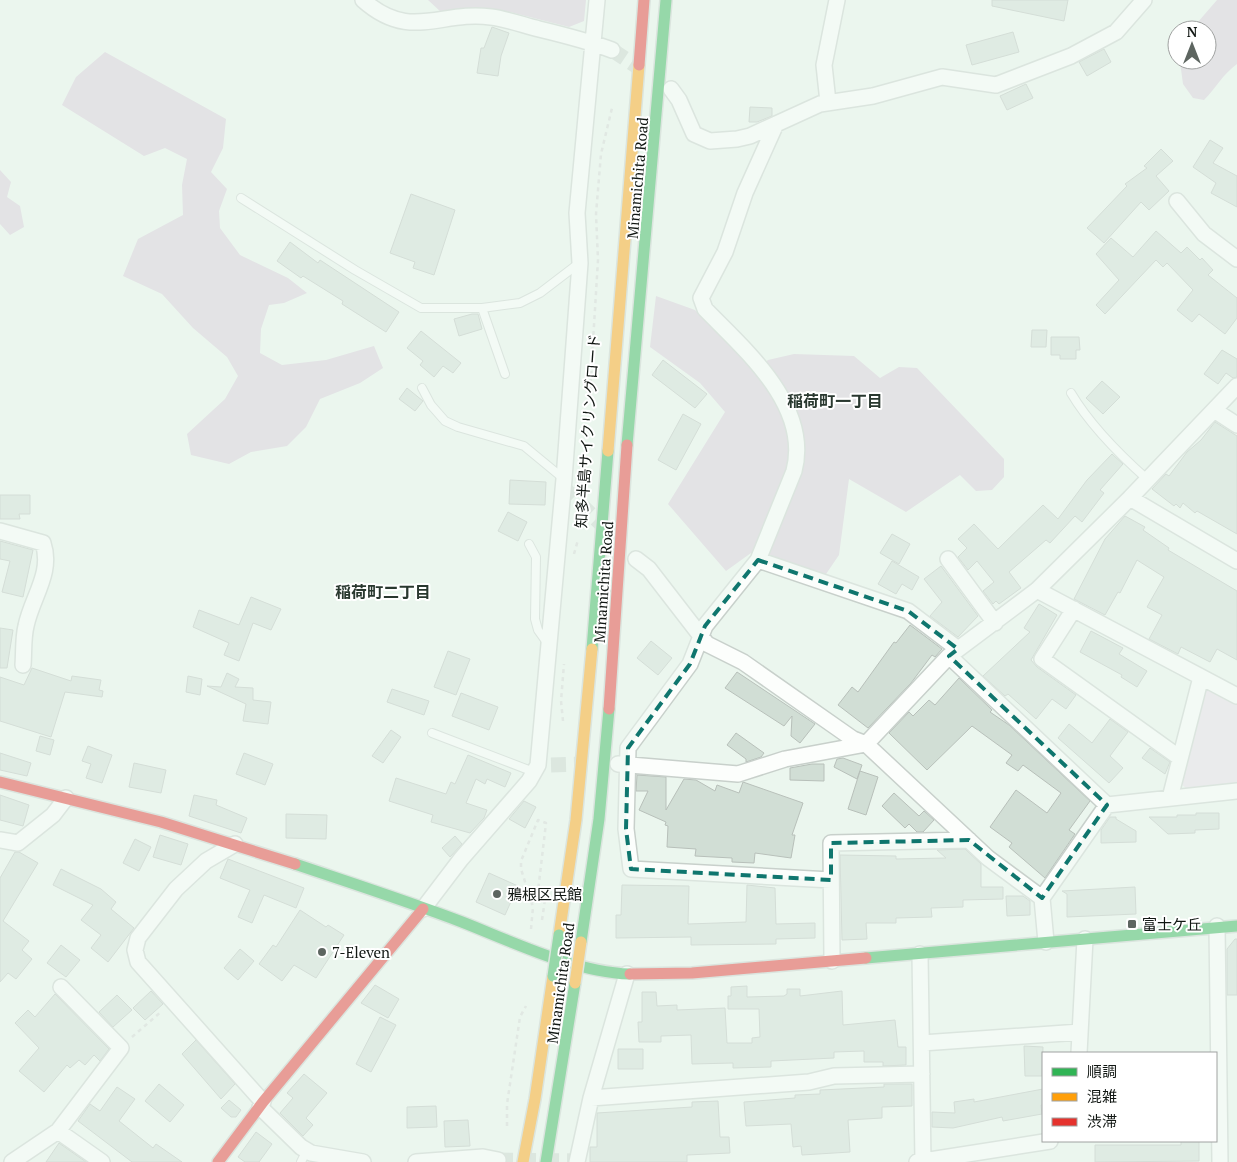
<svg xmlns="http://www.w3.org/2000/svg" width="1237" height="1162" font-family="'PT Serif','Noto Sans JP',serif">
<rect width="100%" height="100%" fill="#ebf6ee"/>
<path fill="#e8dee8" d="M 1209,690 L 1237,704 L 1237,784 L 1187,789 L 1179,782 L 1203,692 Z"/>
<path fill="#d9ccd9" d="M 428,0 L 586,0 L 584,21 L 569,27 L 510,12 L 441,12 Z
M 1217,0 L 1237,0 L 1237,64 C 1223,74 1216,88 1204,100 L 1193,98 L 1183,84 L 1180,62 L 1180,60 L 1207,60 L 1207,30 L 1191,30 Z
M 105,52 L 226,119 L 223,148 L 211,172 L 227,189 L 219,211 L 220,228 L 240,255 L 288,278 L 307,293 L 284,303 L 269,305 L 261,329 L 260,353 L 282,365 L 326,360 L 374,346 L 383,368 L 360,383 L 320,399 L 306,427 L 287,446 L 251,452 L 229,464 L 191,455 L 187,434 L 225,399 L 238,376 L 227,357 L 193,328 L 162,294 L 123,276 L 138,239 L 183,215 L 182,185 L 187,159 L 165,148 L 144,156 L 62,105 L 76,77 Z
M 0,170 L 11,182 L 7,197 L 20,206 L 24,227 L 10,235 L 0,224 Z
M 656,296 L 695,310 L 757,369 L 768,360 L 794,354 L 854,356 L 880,378 L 899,367 L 917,368 L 1004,459 L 1004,477 L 992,490 L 976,491 L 960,475 L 906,512 L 849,479 L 839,555 L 824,577 L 751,553 L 726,571 L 668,504 L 725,412 L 700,383 L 650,347 Z"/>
<path fill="#d1ded5" stroke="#b8c0ba" d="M 992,0 L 1068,0 L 1064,21 L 992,6 Z
M 492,27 L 509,33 L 501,56 L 498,76 L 477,73 L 481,48 L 484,48 Z
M 1013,32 L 1019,52 L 972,65 L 966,45 Z
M 1104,49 L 1111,62 L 1087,76 L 1079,62 Z
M 1026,84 L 1033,98 L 1007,110 L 1000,96 Z
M 750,107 L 772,108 L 772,116 L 757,122 L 749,122 Z
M 1210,140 L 1223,148 L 1213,163 L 1237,176 L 1237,207 L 1211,193 L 1216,183 L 1193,167 Z
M 1161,149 L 1173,161 L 1156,176 L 1169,191 L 1149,210 L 1141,202 L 1104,243 L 1087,228 L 1127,186 L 1125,184 L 1147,168 L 1144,166 Z
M 411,194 L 455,210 L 434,275 L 413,268 L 415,262 L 390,253 Z
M 1156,231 L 1181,253 L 1187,247 L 1200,260 L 1202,258 L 1213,270 L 1208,275 L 1237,298 L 1237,318 L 1225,334 L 1199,314 L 1192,322 L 1177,310 L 1193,290 L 1167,263 L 1163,267 L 1156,260 L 1105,314 L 1096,305 L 1119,280 L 1096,254 L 1111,238 L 1133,257 Z
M 290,242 L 318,263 L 320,260 L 399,312 L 386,332 L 342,304 L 343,301 L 303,276 L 301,278 L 277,261 Z
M 472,314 L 478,314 L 482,329 L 459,336 L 454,319 Z
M 1032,330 L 1047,330 L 1046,347 L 1031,347 Z
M 421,331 L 461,363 L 453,373 L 443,366 L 434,377 L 420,365 L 423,361 L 407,348 Z
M 1051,337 L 1079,337 L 1080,350 L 1076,350 L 1076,359 L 1060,359 L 1060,355 L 1051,355 Z
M 1222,350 L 1237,359 L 1237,377 L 1233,378 L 1226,373 L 1218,384 L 1204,374 Z
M 663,360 L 707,394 L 695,408 L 652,375 Z
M 1102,381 L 1120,397 L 1103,414 L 1086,398 Z
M 407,388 L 423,401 L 415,411 L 399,399 Z
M 683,414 L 701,424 L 676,470 L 658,460 Z
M 1215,422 L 1237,436 L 1237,534 L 1197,511 L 1195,513 L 1183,503 L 1180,508 L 1176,504 L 1174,506 L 1152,489 L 1166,474 L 1169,476 L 1187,452 L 1201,440 Z
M 1112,454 L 1123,464 L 1100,490 L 1104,493 L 1082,522 L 1075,516 L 1050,543 L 1046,540 L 1009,572 L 1021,588 L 999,604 L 996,601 L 993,604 L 983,591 L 994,582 L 977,561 L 968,570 L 958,557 L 967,548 L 958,539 L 974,524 L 998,549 L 1043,505 L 1058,519 L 1087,480 Z
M 510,480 L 546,482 L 545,505 L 509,504 Z
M 0,495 L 30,495 L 30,514 L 19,514 L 20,519 L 0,519 Z
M 508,512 L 527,522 L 518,541 L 498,531 Z
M 1125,516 L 1145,527 L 1143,530 L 1169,548 L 1168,550 L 1237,591 L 1237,660 L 1217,649 L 1210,662 L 1181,647 L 1178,654 L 1149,639 L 1162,615 L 1147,607 L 1164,577 L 1137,560 L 1120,593 L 1118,592 L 1105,615 L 1074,599 L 1105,539 Z
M 892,534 L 910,544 L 899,564 L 880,553 Z
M 0,541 L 33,550 L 23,597 L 2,592 L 10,561 L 0,559 Z
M 892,561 L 919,577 L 912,590 L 902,584 L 896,594 L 878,584 Z
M 941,566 L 978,616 L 958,637 L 930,616 L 942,602 L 924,579 Z
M 251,597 L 281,609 L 271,630 L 253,623 L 239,661 L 224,655 L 229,643 L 193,627 L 199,610 L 239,625 Z
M 1039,604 L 1057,615 L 1031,660 L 1037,667 L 1076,695 L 1066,709 L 1052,699 L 1036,719 L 1008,694 L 1005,696 L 983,676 L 1030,632 L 1024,628 Z
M 910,625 L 942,649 L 935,657 L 932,655 L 911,683 L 868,728 L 838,705 L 852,687 L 858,692 L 894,642 L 896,643 Z
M 0,628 L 13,630 L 7,668 L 0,668 Z
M 1091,631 L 1123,648 L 1119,654 L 1147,671 L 1137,687 L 1121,677 L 1122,675 L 1080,652 Z
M 651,641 L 672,658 L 658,675 L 637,658 Z
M 448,651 L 470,659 L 456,695 L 434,687 Z
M 32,668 L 71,681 L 72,676 L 101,680 L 99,690 L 103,691 L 102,697 L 65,692 L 51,737 L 0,721 L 0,677 L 24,685 Z
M 737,672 L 815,724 L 800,743 L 791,736 L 792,716 L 784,726 L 725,688 Z
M 227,673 L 239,679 L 235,687 L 253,688 L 253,700 L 271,702 L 268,724 L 243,721 L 246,704 L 207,686 L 221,687 Z
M 188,676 L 202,679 L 200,695 L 186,692 Z
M 959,678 L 992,710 L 990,712 L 1009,725 L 1090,801 L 1069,830 L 1075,834 L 1045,878 L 1009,847 L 1012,843 L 990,827 L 1016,790 L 1047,813 L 1061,793 L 1023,765 L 1018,771 L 1006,763 L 1012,755 L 972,726 L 927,770 L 889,733 L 909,712 L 913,716 L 929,700 L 935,705 Z
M 392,689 L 429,701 L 424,715 L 387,702 Z
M 461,693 L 498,707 L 489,730 L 452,716 Z
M 1110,719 L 1128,732 L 1110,756 L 1123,768 L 1109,783 L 1058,738 L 1069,724 L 1092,743 Z
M 391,730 L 401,737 L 383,763 L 372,756 Z
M 736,733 L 764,753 L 761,757 L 746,762 L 746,759 L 727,745 Z
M 40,736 L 54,740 L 50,755 L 36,751 Z
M 88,746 L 112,755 L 102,783 L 86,778 L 91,764 L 82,761 Z
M 1150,748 L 1170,762 L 1165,774 L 1142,758 Z
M 0,753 L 31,763 L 27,776 L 0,770 Z
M 244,753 L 273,764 L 265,785 L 236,774 Z
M 468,755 L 511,773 L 505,787 L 487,779 L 485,784 L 476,779 L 466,803 L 487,810 L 484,818 L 470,833 L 431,822 L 433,815 L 389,801 L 396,778 L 446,794 L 451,782 L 455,784 Z
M 843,758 L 862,765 L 857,779 L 834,767 L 837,759 Z
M 134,763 L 166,770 L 161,793 L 129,787 Z
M 812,764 L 824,764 L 824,781 L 790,780 L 790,768 Z
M 860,771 L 878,777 L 866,815 L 848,809 Z
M 637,775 L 666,777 L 666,810 L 684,779 L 696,780 L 715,791 L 717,785 L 739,793 L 743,782 L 803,803 L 792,835 L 795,835 L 791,858 L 755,853 L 754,863 L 732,862 L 732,858 L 695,856 L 696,849 L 667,847 L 668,826 L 665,825 L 666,822 L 639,810 L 648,791 L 636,791 Z
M 894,793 L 919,816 L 924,811 L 934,820 L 923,832 L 917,832 L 909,824 L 905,828 L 882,806 Z
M 0,795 L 29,805 L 23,826 L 0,820 Z
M 194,795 L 217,800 L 216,805 L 247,818 L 241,833 L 189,816 Z
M 524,801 L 536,807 L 525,828 L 509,819 Z
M 1196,813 L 1219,813 L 1219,829 L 1195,830 L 1195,833 L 1168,834 L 1149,817 L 1177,817 L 1177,815 L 1196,815 Z
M 286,814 L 327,815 L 326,839 L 286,838 Z
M 1110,817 L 1116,817 L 1116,819 L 1136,831 L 1136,842 L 1101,843 L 1101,830 Z
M 160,835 L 188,844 L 181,865 L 153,857 Z
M 455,836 L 462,844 L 450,857 L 442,848 Z
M 135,839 L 151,847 L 139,871 L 123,863 Z
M 965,849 L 981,864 L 981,887 L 1003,887 L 1003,899 L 963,900 L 963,907 L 931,908 L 932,917 L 896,918 L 896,923 L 866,923 L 867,939 L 842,940 L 840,855 L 896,856 L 896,859 L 946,858 L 937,850 Z
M 15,852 L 19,852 L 38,863 L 3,921 L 29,941 L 22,950 L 32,959 L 16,979 L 8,973 L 0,982 L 0,878 Z
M 228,859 L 304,888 L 296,908 L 264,895 L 252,923 L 238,917 L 250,890 L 220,878 Z
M 61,869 L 101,889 L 116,902 L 111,909 L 134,928 L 108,962 L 91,948 L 101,935 L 81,920 L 93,905 L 53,885 Z
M 489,873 L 518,886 L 505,915 L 476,902 Z
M 622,885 L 689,886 L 688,924 L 746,922 L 747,885 L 775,888 L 776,924 L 815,923 L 815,938 L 776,939 L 776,944 L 691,945 L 691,937 L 616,938 L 616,915 L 621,915 Z
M 1135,887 L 1136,914 L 1067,917 L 1067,894 L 1062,891 Z
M 1006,896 L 1023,896 L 1030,901 L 1030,915 L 1007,916 Z
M 300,910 L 326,927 L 328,925 L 344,935 L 316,978 L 294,965 L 282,981 L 259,964 L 273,945 L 276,947 Z
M 1235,939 L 1237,939 L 1237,995 L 1227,995 L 1227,949 Z
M 61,945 L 80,960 L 66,977 L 47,963 Z
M 240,949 L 254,961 L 238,980 L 224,968 Z
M 375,985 L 399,999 L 388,1018 L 361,1003 Z
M 747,986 L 747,997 L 784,996 L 787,994 L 787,989 L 800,989 L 800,996 L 842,991 L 843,1025 L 895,1020 L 898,1047 L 906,1047 L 906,1065 L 883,1066 L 883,1062 L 864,1062 L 864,1051 L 834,1052 L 834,1058 L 771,1061 L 771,1067 L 733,1068 L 733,1063 L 692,1064 L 691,1035 L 661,1036 L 661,1042 L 639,1042 L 638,1022 L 642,1022 L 642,992 L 656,992 L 657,1006 L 677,1005 L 677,1010 L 725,1008 L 727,1043 L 752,1043 L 752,1038 L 760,1037 L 759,1009 L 728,1009 L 728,996 L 731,996 L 731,987 Z
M 151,991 L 163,1004 L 145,1020 L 133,1008 Z
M 55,994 L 109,1049 L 100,1061 L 94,1055 L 85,1065 L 79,1060 L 70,1068 L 67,1065 L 44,1092 L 19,1071 L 39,1048 L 15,1023 L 28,1010 L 35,1017 Z
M 117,995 L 132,1010 L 113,1027 L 99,1012 Z
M 380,1017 L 396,1025 L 371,1072 L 356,1064 Z
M 196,1040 L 235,1084 L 221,1099 L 182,1054 Z
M 1024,1046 L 1043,1047 L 1042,1076 L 1025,1076 Z
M 618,1049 L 643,1049 L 643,1069 L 618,1069 Z
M 304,1074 L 327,1093 L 306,1118 L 313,1125 L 303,1136 L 280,1113 L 293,1098 L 287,1093 Z
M 159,1084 L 184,1105 L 170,1122 L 145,1101 Z
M 884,1084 L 912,1084 L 912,1106 L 882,1107 L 882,1118 L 848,1120 L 850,1152 L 802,1155 L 801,1146 L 793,1147 L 791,1124 L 746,1126 L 744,1102 L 795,1098 L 795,1095 L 820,1094 L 820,1090 L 884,1087 Z
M 117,1087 L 135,1099 L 119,1121 L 153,1148 L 156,1144 L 182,1162 L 132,1162 L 78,1121 L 90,1104 L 100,1111 Z
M 1043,1089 L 1043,1105 L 1041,1105 L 1042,1114 L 1003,1121 L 1002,1117 L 953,1128 L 932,1127 L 932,1112 L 955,1113 L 954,1102 L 974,1099 L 974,1102 Z
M 229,1100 L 241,1110 L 236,1117 L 231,1117 L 221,1108 Z
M 718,1101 L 720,1137 L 729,1137 L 730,1153 L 687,1155 L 687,1162 L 590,1162 L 590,1147 L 597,1147 L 597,1113 L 692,1107 L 692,1102 Z
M 436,1106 L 437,1127 L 407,1128 L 407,1107 Z
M 468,1120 L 470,1146 L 445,1147 L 444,1121 Z
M 256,1132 L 272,1144 L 259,1162 L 245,1162 L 238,1157 Z
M 1181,1141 L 1199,1141 L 1199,1161 L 1095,1162 L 1095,1145 L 1181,1145 Z
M 59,1143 L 86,1162 L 46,1162 Z"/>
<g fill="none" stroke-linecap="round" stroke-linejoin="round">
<path stroke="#cad5cd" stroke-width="15" stroke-dasharray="15 8" stroke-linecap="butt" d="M 612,50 L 642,70
M 563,487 L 603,526
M 551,765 L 587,764
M 498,1160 L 577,1161"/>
<defs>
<path id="lane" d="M 241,198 L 355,270 L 421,308 L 482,308 L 520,303 L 540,293 L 578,264
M 482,308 L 505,374
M 422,388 L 431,405 L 445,421 L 458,427 L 524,446 L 564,479
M 1071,393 C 1090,425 1120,455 1147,479
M 529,544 L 536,557 L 535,619 L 538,630 L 548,644
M 432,733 L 534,772
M 301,1162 L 307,1150"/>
<path id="street" d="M 363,0 C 410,42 441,10 491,17 C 507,19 523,25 539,29 C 564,35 588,41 612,50
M 671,89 L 679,100 L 694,134 L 710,141 L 737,139 L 750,136 L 820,104 L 873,96 L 942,77 L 996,85 L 1071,56 L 1116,32 L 1144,0
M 828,102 L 824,65 L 837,0
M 776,124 L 745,193 L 725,252 L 701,298 L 705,309 C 745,350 811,406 794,471 L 758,560 L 705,626 L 690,664 L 628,748 L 626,829 L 631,869 L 831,880
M 1177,201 L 1204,234 L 1237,259
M 1214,410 L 1237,425
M 1130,498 L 1237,561
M 0,531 L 43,543 C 53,573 32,597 26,626 C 23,638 24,652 23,665
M 636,559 L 649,569 L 707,644 L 743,662 L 853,739 L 866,744 L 988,858 L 1042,898 L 1046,942
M 948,559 L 995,623
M 758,560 L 908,611 L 958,649
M 1037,590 L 1237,696
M 1074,609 L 1042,659 L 1180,758
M 949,656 L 1107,805 L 1237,791
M 618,764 L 738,774 L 785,759 L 866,744 L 949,656 L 1037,590 L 1130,498 L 1237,386
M 1170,798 L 1201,677
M 0,840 L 18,843 L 53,815 L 66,798
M 235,844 L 206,861 L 176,889 L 138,938 L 135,950 L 138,962 L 263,1102
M 1042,898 L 1107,805
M 423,909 L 461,859 L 529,781 L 538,765 L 564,479 L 580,263 L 577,213 L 597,0
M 1217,926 L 1220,1162
M 920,954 L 923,1162
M 832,961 L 831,843 L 969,840
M 922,1043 L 1080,1032
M 1079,1053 L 1085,939
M 591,1098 L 809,1082 L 834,1076 L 922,1074
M 260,1107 L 301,1147 L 311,1153 L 363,1162
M 58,1131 L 121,1048 L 61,987
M 12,1162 L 58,1131 L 102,1162
M 416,1162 L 483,1157 L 498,1160
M 577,1162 L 591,1098 L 627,974
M 917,1162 L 1050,1141"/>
<path id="fast" d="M 627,445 L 666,0
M 592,649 L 608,451
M 295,864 C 351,883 407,901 462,922 C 513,942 574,972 630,974
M 581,942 L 599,819 L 609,709
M 866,958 L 1237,926
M 546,1162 L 575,983"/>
<path id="slow" d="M 608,451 L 639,65
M 559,935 L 576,820 L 592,649
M 523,1162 L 535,1099 L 553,976"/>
<path id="jam" d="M 639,65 L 644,0
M 609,709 L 627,445
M 0,782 L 161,822 L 295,864
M 630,974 L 692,973 L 866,958
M 218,1162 L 263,1102 L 423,909"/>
</defs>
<use href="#lane" stroke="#c8d0cb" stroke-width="10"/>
<use href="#street" stroke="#c8d0cb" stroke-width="18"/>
<use href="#fast" stroke="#c8d0cb" stroke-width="14"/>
<use href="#slow" stroke="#c8d0cb" stroke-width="14"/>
<use href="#jam" stroke="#c8d0cb" stroke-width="14"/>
<path stroke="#d4d7d4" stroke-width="2.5" stroke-dasharray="4 4" stroke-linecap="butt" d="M 590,391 L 598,260 L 596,214 L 601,154 L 612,108
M 574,554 L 578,540
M 563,721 L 561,701 L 564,664
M 531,929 L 533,907 L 521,869 L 521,861 L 538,820 L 546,823 L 538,891 L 544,892
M 132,1037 L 162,1011
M 507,1126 L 507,1104 L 520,1017 L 526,1006"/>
<use href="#lane" stroke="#fcfefc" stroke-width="8"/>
<use href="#street" stroke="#fcfefc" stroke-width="15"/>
<use href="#fast" stroke="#30b455" stroke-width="11"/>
<use href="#slow" stroke="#ff9f0a" stroke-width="11"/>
<use href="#jam" stroke="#e5322d" stroke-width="11"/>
<defs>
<path id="fast-bridge" d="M 553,976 L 559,935"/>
<path id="slow-bridge" d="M 575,983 L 581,942"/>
</defs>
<use href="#fast-bridge" stroke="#cdd2ce" stroke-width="14" stroke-linecap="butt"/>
<use href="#slow-bridge" stroke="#cdd2ce" stroke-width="14" stroke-linecap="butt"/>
<path stroke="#d4d7d4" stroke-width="2.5" stroke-dasharray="4 4" stroke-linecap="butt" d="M 542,920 L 546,893"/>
<use href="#fast-bridge" stroke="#30b455" stroke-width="11"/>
<use href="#slow-bridge" stroke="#ff9f0a" stroke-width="11"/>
</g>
<path d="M0 0H1237V1162H0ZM 758,560 L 908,611 L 958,649 L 949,656 L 1107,805 L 1042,898 L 969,840 L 831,843 L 831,880 L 631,869 L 626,829 L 628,748 L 690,664 L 705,626 Z" fill="#ebf6ee" fill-opacity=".55" fill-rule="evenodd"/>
<path fill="none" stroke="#0f766e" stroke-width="4" stroke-dasharray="10 6" stroke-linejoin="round" d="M 758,560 L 908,611 L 958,649 L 949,656 L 1107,805 L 1042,898 L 969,840 L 831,843 L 831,880 L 631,869 L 626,829 L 628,748 L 690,664 L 705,626 Z"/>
<g fill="#5d6560" stroke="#fff" stroke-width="2">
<circle cx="497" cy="894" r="5"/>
<rect x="1127" y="919" width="10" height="10" rx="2.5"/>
<circle cx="322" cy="952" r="5"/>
</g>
<g text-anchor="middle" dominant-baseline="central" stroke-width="4" stroke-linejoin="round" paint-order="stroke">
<g font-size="15" fill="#111713" stroke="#fff">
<text transform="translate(637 178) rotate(-85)">Minamichita Road</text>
<text transform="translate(587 431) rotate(-86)">知多半島サイクリングロード</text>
<text transform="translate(603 582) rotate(-86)">Minamichita Road</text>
<text transform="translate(560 983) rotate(-82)">Minamichita Road</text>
</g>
<g font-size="15" fill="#111713" stroke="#fff" text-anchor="start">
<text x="507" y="894">鴉根区民館</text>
<text x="1142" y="924">富士ケ丘</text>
<text x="332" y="952">7-Eleven</text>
</g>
<g font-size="16" font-weight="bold" fill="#29382f" stroke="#fff">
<text x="835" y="401">稲荷町一丁目</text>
<text x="383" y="592">稲荷町二丁目</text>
</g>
</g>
<rect x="1042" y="1052" width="175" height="90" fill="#ffffff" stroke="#a0a2a1"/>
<rect x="1052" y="1068" width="25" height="8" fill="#30b455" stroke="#a0a2a1"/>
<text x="1087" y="1077" font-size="15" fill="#111713">順調</text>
<rect x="1052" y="1093" width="25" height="8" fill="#ff9f0a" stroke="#a0a2a1"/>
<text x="1087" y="1102" font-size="15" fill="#111713">混雑</text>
<rect x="1052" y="1118" width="25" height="8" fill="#e5322d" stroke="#a0a2a1"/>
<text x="1087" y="1127" font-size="15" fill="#111713">渋滞</text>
<g transform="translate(1192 45)"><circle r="24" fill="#ffffff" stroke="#a0a2a1"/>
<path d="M0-4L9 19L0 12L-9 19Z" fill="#5d6560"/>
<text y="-8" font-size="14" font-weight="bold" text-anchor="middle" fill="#111713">N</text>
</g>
</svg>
